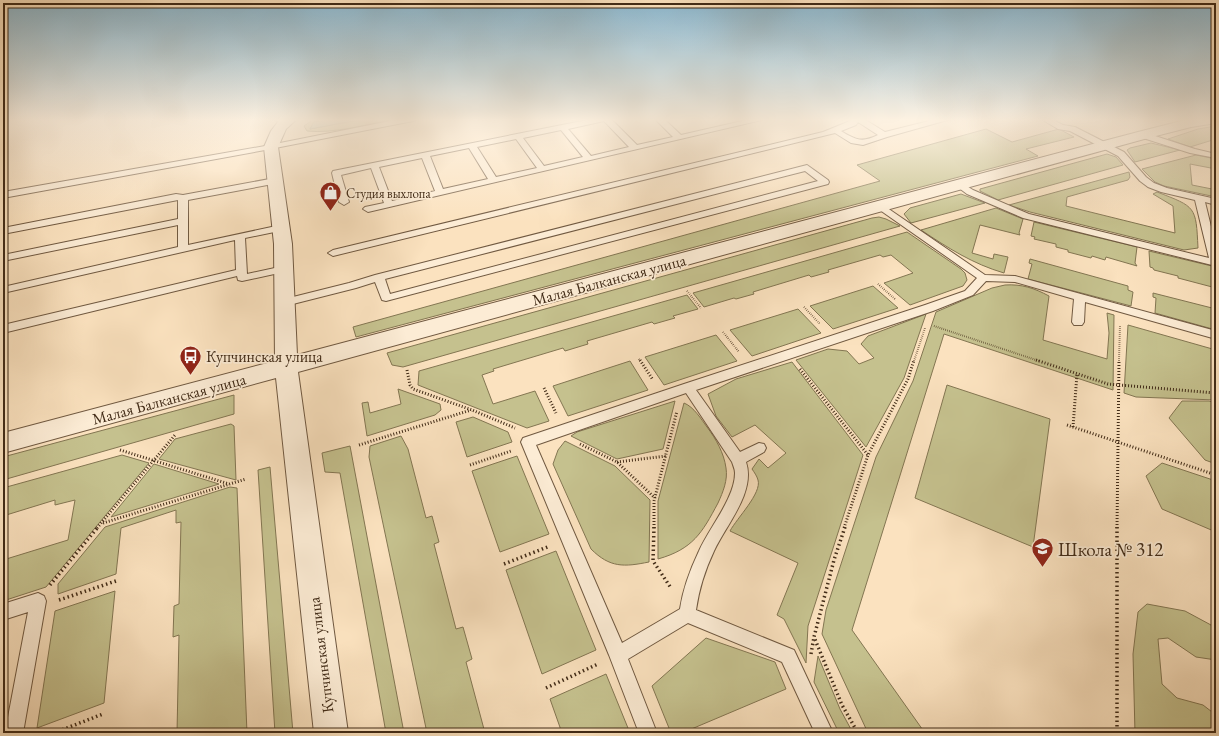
<svg xmlns="http://www.w3.org/2000/svg" width="1219" height="736" font-family="'EB Garamond',serif">
<rect width="100%" height="100%" fill="#fbe2bf"/>
<filter id="stains"><feTurbulence type="fractalNoise" baseFrequency=".005" numOctaves="4"/><feColorMatrix values="0 0 0 0 .2 0 0 0 0 .09 0 0 0 0 .02 0 0 0 .5 -.17"/></filter>
<radialGradient id="worn" r=".72"><stop offset=".6" stop-color="#630" stop-opacity="0"/><stop offset="1" stop-color="#630" stop-opacity=".3"/></radialGradient>
<path fill="#c5c18e" stroke="#837652" d="M 314,119 L 330,119 L 314,122 L 310,129 L 363,119 L 395,119 C 369,124 333,134 307,131 L 304,126 Z
M 1216,126 L 1216,139 L 1190,147 L 1168,139 L 1198,129 Z
M 986,129 L 1012,142 L 1059,129 L 1074,137 L 1026,149 L 1038,156 L 356,337 L 353,327 L 880,181 L 857,165 Z
M 1151,143 L 1180,150 L 1135,162 L 1127,150 L 1130,148 Z
M 1107,154 L 1116,157 L 1123,165 L 998,200 L 980,191 L 980,189 Z
M 1196,155 L 1216,159 L 1216,169 L 1190,164 L 1192,185 L 1212,189 L 1212,187 L 1216,187 L 1216,197 L 1164,186 L 1155,182 L 1142,169 Z
M 1129,172 L 1130,177 L 1128,180 L 1067,197 L 1066,206 L 1175,233 L 1173,206 L 1153,194 L 1157,192 C 1196,207 1196,206 1198,248 L 1184,250 L 1030,212 L 1009,205 Z
M 961,194 L 985,203 L 911,223 L 904,214 L 910,208 Z
M 996,208 L 1023,219 L 1019,233 L 1020,235 L 980,225 L 972,253 L 993,259 L 994,254 L 1008,257 L 1004,273 C 973,264 948,248 921,230 Z
M 879,217 L 886,219 L 900,226 L 403,367 L 392,365 L 387,353 L 872,218 Z
M 1034,222 L 1137,247 L 1135,263 L 1137,266 L 1106,257 L 1105,260 L 1092,256 L 1091,258 L 1068,252 L 1068,250 L 1056,247 L 1056,244 L 1034,239 L 1035,237 L 1031,236 Z
M 907,232 L 961,269 L 965,273 L 967,280 L 963,286 L 910,305 L 884,283 L 913,273 L 891,255 L 883,257 L 880,255 L 828,270 L 829,272 L 811,277 L 809,275 L 753,292 L 754,294 L 736,299 L 734,298 L 704,307 L 693,293 Z
M 1149,251 L 1216,267 L 1216,288 L 1178,278 L 1178,276 L 1154,270 L 1153,268 L 1150,267 Z
M 1030,259 L 1128,286 L 1128,290 L 1133,292 L 1131,306 L 1028,279 L 1032,264 L 1029,263 Z
M 1005,285 C 1022,284 1034,288 1049,296 L 1043,340 L 1107,359 L 1109,333 L 1107,313 L 1114,315 L 1113,390 L 944,334 L 852,630 L 925,733 L 868,733 L 822,634 L 826,610 L 876,457 L 913,381 L 936,312 L 992,288 Z
M 873,286 L 898,308 L 833,329 L 810,306 Z
M 1153,293 L 1216,309 L 1216,330 L 1155,313 L 1156,298 L 1153,297 Z
M 687,295 L 698,309 L 673,316 L 675,318 L 654,324 L 652,322 L 587,341 L 588,344 L 565,351 L 563,348 L 493,369 L 494,371 L 482,375 L 493,404 L 535,391 L 549,421 L 527,428 L 418,385 L 419,371 Z
M 798,309 L 821,333 L 752,356 L 730,330 Z
M 926,314 L 904,378 L 866,447 L 796,360 L 828,349 L 847,351 L 859,364 L 874,358 L 861,344 L 868,336 Z
M 1128,325 L 1216,350 L 1216,400 L 1136,397 L 1124,393 Z
M 716,335 L 737,361 L 664,385 L 645,357 Z
M 630,361 L 648,390 L 568,416 L 553,386 Z
M 792,362 L 863,455 L 808,626 L 806,663 L 784,619 L 777,615 L 798,563 L 730,531 C 737,518 762,493 758,480 C 757,476 754,472 752,469 L 759,459 L 768,468 L 786,453 L 755,425 L 732,437 L 716,416 L 708,394 L 736,379 Z
M 947,385 L 1050,419 L 1033,547 L 915,498 Z
M 398,389 L 440,404 L 441,410 L 435,415 L 367,436 L 362,403 L 368,402 L 370,413 L 401,404 Z
M 234,395 L 234,414 L 3,480 L 3,457 Z
M 675,401 L 663,449 L 617,459 L 571,436 L 577,432 Z
M 1182,401 L 1209,401 L 1216,403 L 1216,464 L 1205,460 L 1169,418 Z
M 684,403 C 694,407 701,419 707,427 C 716,439 724,453 726,468 C 728,480 723,492 718,503 C 702,533 693,549 658,559 L 658,501 Z
M 473,417 L 508,432 L 512,442 L 467,457 L 456,422 Z
M 231,424 L 234,426 L 236,480 L 159,459 L 175,439 Z
M 401,436 L 408,449 L 426,518 L 432,516 L 439,542 L 434,544 L 456,629 L 463,627 L 472,659 L 466,662 L 485,733 L 427,733 L 369,457 L 370,446 Z
M 565,441 L 615,466 L 650,500 L 649,562 C 624,567 610,568 591,549 L 553,464 L 558,450 Z
M 350,446 L 404,733 L 386,733 L 340,473 L 325,472 L 322,453 Z
M 122,455 L 149,463 L 46,587 L 3,601 L 3,560 L 68,540 L 75,500 L 55,505 L 55,500 L 3,516 L 3,488 Z
M 517,456 L 549,534 L 500,552 L 472,471 Z
M 1162,463 L 1216,481 L 1216,532 L 1162,509 L 1146,476 Z
M 154,464 L 219,484 L 111,517 Z
M 270,467 L 293,733 L 275,733 L 258,470 Z
M 230,487 L 237,488 L 247,733 L 177,733 L 179,635 L 173,637 L 174,606 L 179,604 L 181,522 L 176,523 L 176,510 L 121,528 L 116,574 L 58,594 L 58,584 L 105,527 Z
M 556,551 L 596,650 L 542,674 L 506,570 Z
M 115,591 L 104,703 L 37,728 L 55,611 Z
M 1147,604 L 1185,611 L 1211,625 L 1216,632 L 1216,660 L 1196,657 L 1168,638 L 1158,639 L 1162,684 L 1177,698 L 1203,705 L 1216,715 L 1216,733 L 1135,733 L 1133,654 L 1138,612 Z
M 706,638 L 775,662 L 786,689 L 682,733 L 671,733 L 652,686 Z
M 818,656 L 840,709 L 853,733 L 839,733 L 814,682 Z
M 606,674 L 630,733 L 562,733 L 550,699 Z"/>
<path fill="#a0bfac" stroke="#7a8470" d="M 330,119 L 363,119 L 310,129 L 314,122 Z"/>
<g fill="none" stroke-linecap="round" stroke-linejoin="round">
<defs>
<path id="service" d="M 271,119 L 287,119 L 289,121 L 285,123 Z
M 400,119 L 417,119 L 413,121 L 265,150 L 3,198 L 3,192 L 265,146 Z
M 592,119 L 611,119 L 637,145 L 673,137 L 655,119 L 664,119 L 681,135 L 751,119 L 766,119 L 368,212 L 363,209 L 365,207 L 384,203 L 371,168 L 341,175 L 349,202 L 344,205 L 339,202 L 332,173 L 333,171 ZM 604,121 L 629,147 L 591,156 L 568,129 ZM 561,130 L 583,157 L 544,166 L 523,138 ZM 516,139 L 537,168 L 496,177 L 477,147 ZM 469,148 L 488,179 L 443,189 L 430,156 ZM 422,158 L 435,191 L 392,201 L 379,167 Z
M 852,119 L 864,119 L 885,132 L 937,119 L 951,119 L 887,137 L 863,145 L 851,143 L 835,133 L 333,256 L 328,253 L 333,250 L 823,132 L 850,121 ZM 858,122 L 878,135 C 862,143 856,140 841,131 L 856,125 Z
M 1041,119 L 1051,119 L 1063,125 L 1075,127 L 1124,152 L 1146,177 L 1154,183 L 1167,188 L 1216,199 L 1216,205 L 1205,202 L 1216,247 L 1216,266 L 1023,218 L 967,194 L 955,185 L 956,183 L 962,183 L 973,190 L 1029,214 L 1209,258 L 1195,200 L 1161,192 L 1148,187 L 1140,181 L 1118,156 L 1070,131 L 1058,129 Z
M 1140,133 L 1146,133 L 1195,149 L 1216,154 L 1216,158 L 1190,153 L 1140,137 Z
M 807,165 L 828,180 L 829,182 L 828,184 L 386,301 L 382,300 L 375,282 L 356,288 L 285,306 L 281,304 L 280,302 L 281,300 L 349,283 L 375,275 ZM 805,171 L 818,181 L 390,294 L 385,279 Z
M 275,178 L 279,181 L 278,183 L 188,200 L 188,245 L 281,225 L 284,226 L 286,228 L 284,230 L 245,238 L 247,274 L 284,266 L 288,267 L 289,269 L 288,271 L 242,281 L 238,280 L 237,276 L 3,333 L 3,325 L 236,270 L 235,240 L 3,293 L 3,287 L 178,247 L 178,225 L 3,261 L 3,255 L 178,219 L 178,200 L 3,234 L 3,228 L 176,194 L 183,195 Z
M 880,203 L 985,275 L 1015,276 L 1216,331 L 1216,339 L 1085,302 L 1084,322 L 1082,325 L 1074,325 L 1072,322 L 1074,299 L 1015,282 L 986,281 L 973,295 L 933,311 L 696,390 L 740,452 L 759,443 L 764,444 L 766,448 L 764,452 L 746,462 C 756,492 726,525 714,551 C 705,570 699,589 696,610 L 794,650 L 833,733 L 815,733 L 782,662 L 688,623 L 628,659 L 657,733 L 639,733 L 609,655 L 521,442 L 523,438 L 684,384 L 925,305 L 965,291 L 977,278 L 877,208 L 875,206 L 877,204 ZM 686,393 L 732,462 C 733,465 735,469 735,473 C 735,498 709,528 699,551 C 690,570 683,589 680,609 L 622,643 L 536,445 Z
M 38,593 L 44,596 L 46,601 L 23,733 L 5,733 L 28,612 L 3,620 L 3,604 Z"/>
<path id="minor" d="M 280,119 L 297,119 L 286,129 L 278,147 L 292,244 L 297,355 L 1138,132 L 1189,119 L 1216,119 L 1216,123 L 1191,127 L 1148,138 L 298,372 L 348,733 L 314,733 L 276,378 L 3,453 L 3,433 L 275,361 L 274,244 L 264,147 L 271,131 Z"/>
</defs>
<use href="#service" stroke="#705941" stroke-width="2"/>
<use href="#minor" stroke="#705941" stroke-width="2"/>
<path stroke="#412b17" stroke-width="2" stroke-dasharray="0.5 1.5" stroke-linecap="butt" d="M 878,284 L 896,300
M 687,291 L 701,308
M 804,307 L 820,324
M 934,326 L 1039,361
M 723,332 L 739,352
M 639,359 L 640,361
M 914,361 L 925,328
M 1119,361 L 1120,325"/>
<path stroke="#412b17" stroke-width="3" stroke-dasharray="1 2" stroke-linecap="butt" d="M 640,360 L 653,380
M 1036,360 L 1108,384 L 1216,393
M 800,369 L 868,455
M 407,370 L 410,385 L 413,389 L 472,410 L 515,428
M 544,388 L 556,413
M 1067,425 L 1216,475
M 1073,427 L 1077,374
M 580,444 L 617,462 L 655,498
M 359,445 L 471,410
M 120,450 L 229,484
M 617,462 L 666,456
M 470,465 L 511,451
M 103,523 L 246,479
M 97,528 L 175,435
M 654,528 L 654,501 L 677,411
M 844,528 L 868,455 L 908,379 L 914,360
M 1117,528 L 1119,360"/>
<path stroke="#412b17" stroke-width="3.5" stroke-dasharray="1.5 3" stroke-linecap="butt" d="M 654,527 L 653,561 L 671,588
M 845,527 L 834,560 L 814,637 L 842,705 L 858,733
M 1117,527 L 1117,733
M 504,564 L 550,546
M 50,585 L 98,527
M 59,600 L 116,581
M 3,650 L 7,644
M 811,654 L 814,637
M 546,688 L 598,664
M 54,733 L 103,714"/>
<use href="#service" fill="#fcecd5" fill-rule="evenodd"/>
<use href="#minor" fill="#fcecd5" fill-rule="evenodd"/>
</g>
<linearGradient id="sky" x2="0" y2="1"><stop stop-color="#8bb8d0"/><stop offset="0.54" stop-color="#fdf2e2"/><stop offset="1" stop-color="#fdf2e2" stop-opacity="0"/></linearGradient>
<rect width="1219" height="222" fill="url(#sky)"/>
<defs>
<symbol id="shop-pin" viewBox="-11 -11 22 30"><path d="M0 17L-7.5 6A9.5 9.5 0 1 1 7.5 6Z" fill="#8f2418" stroke="#fcecd5"/><path d="M-5-2.5h2.3a2.7 3.5 0 0 1 5.4 0H5L5.5 6h-11ZM-1.5-2.5h3a1.5 2.3 0 0 0-3 0Z" fill="#fff"/></symbol>
<symbol id="bus-pin" viewBox="-11 -11 22 30"><path d="M0 17L-7.5 6A9.5 9.5 0 1 1 7.5 6Z" fill="#8f2418" stroke="#fcecd5"/><path d="M-5-6H5V4H4V6H2V4H-2V6H-4V4H-5ZM-3.5-4V0h7V-4ZM-3.5 1.2v1.5H-2V1.2ZM2 1.2v1.5H3.5V1.2Z" fill="#fff"/></symbol>
<symbol id="school-pin" viewBox="-11 -11 22 30"><path d="M0 17L-7.5 6A9.5 9.5 0 1 1 7.5 6Z" fill="#8f2418" stroke="#fcecd5"/><path d="M0-5L7-2L0 1L-7-2ZM-4 1L0 2.5L4 1V4Q0 6-4 4Z" fill="#fff"/></symbol>
</defs>
<g fill-rule="evenodd">
<use href="#shop-pin" x="318" y="180" width="25" height="34"/>
<use href="#bus-pin" x="178" y="344" width="25" height="34"/>
<use href="#school-pin" x="1030" y="536" width="25" height="34"/>
</g>
<g text-anchor="middle" dominant-baseline="central" stroke-width="3.5" stroke-linejoin="round" paint-order="stroke">
<g font-size="13" fill="#412b17" stroke="#fcecd5" text-anchor="start">
<text x="346" y="193">Студия выхлопа</text>
</g>
<g font-size="16" fill="#412b17" stroke="#fcecd5">
<text transform="translate(609 280) rotate(-15)">Малая Балканская улица</text>
<text transform="translate(169 399) rotate(-15)">Малая Балканская улица</text>
<text transform="translate(321 655) rotate(-97)">Купчинская улица</text>
</g>
<g font-size="16" fill="#412b17" stroke="#fcecd5" text-anchor="start">
<text x="206" y="356">Купчинская улица</text>
</g>
<g font-size="19" fill="#412b17" stroke="#fcecd5" text-anchor="start">
<text x="1058" y="549">Школа № 312</text>
</g>
</g>
<rect width="1219" height="736" fill="none" stroke="#fbe2bf" stroke-width="16"/>
<rect x="4" y="4" width="1211" height="728" fill="none" stroke="#412b17" stroke-width="2"/>
<rect x="8" y="8" width="1203" height="720" fill="none" stroke="#412b17"/>
<rect width="100%" height="100%" filter="url(#stains)"/>
<rect width="100%" height="100%" fill="url(#worn)"/>
</svg>
